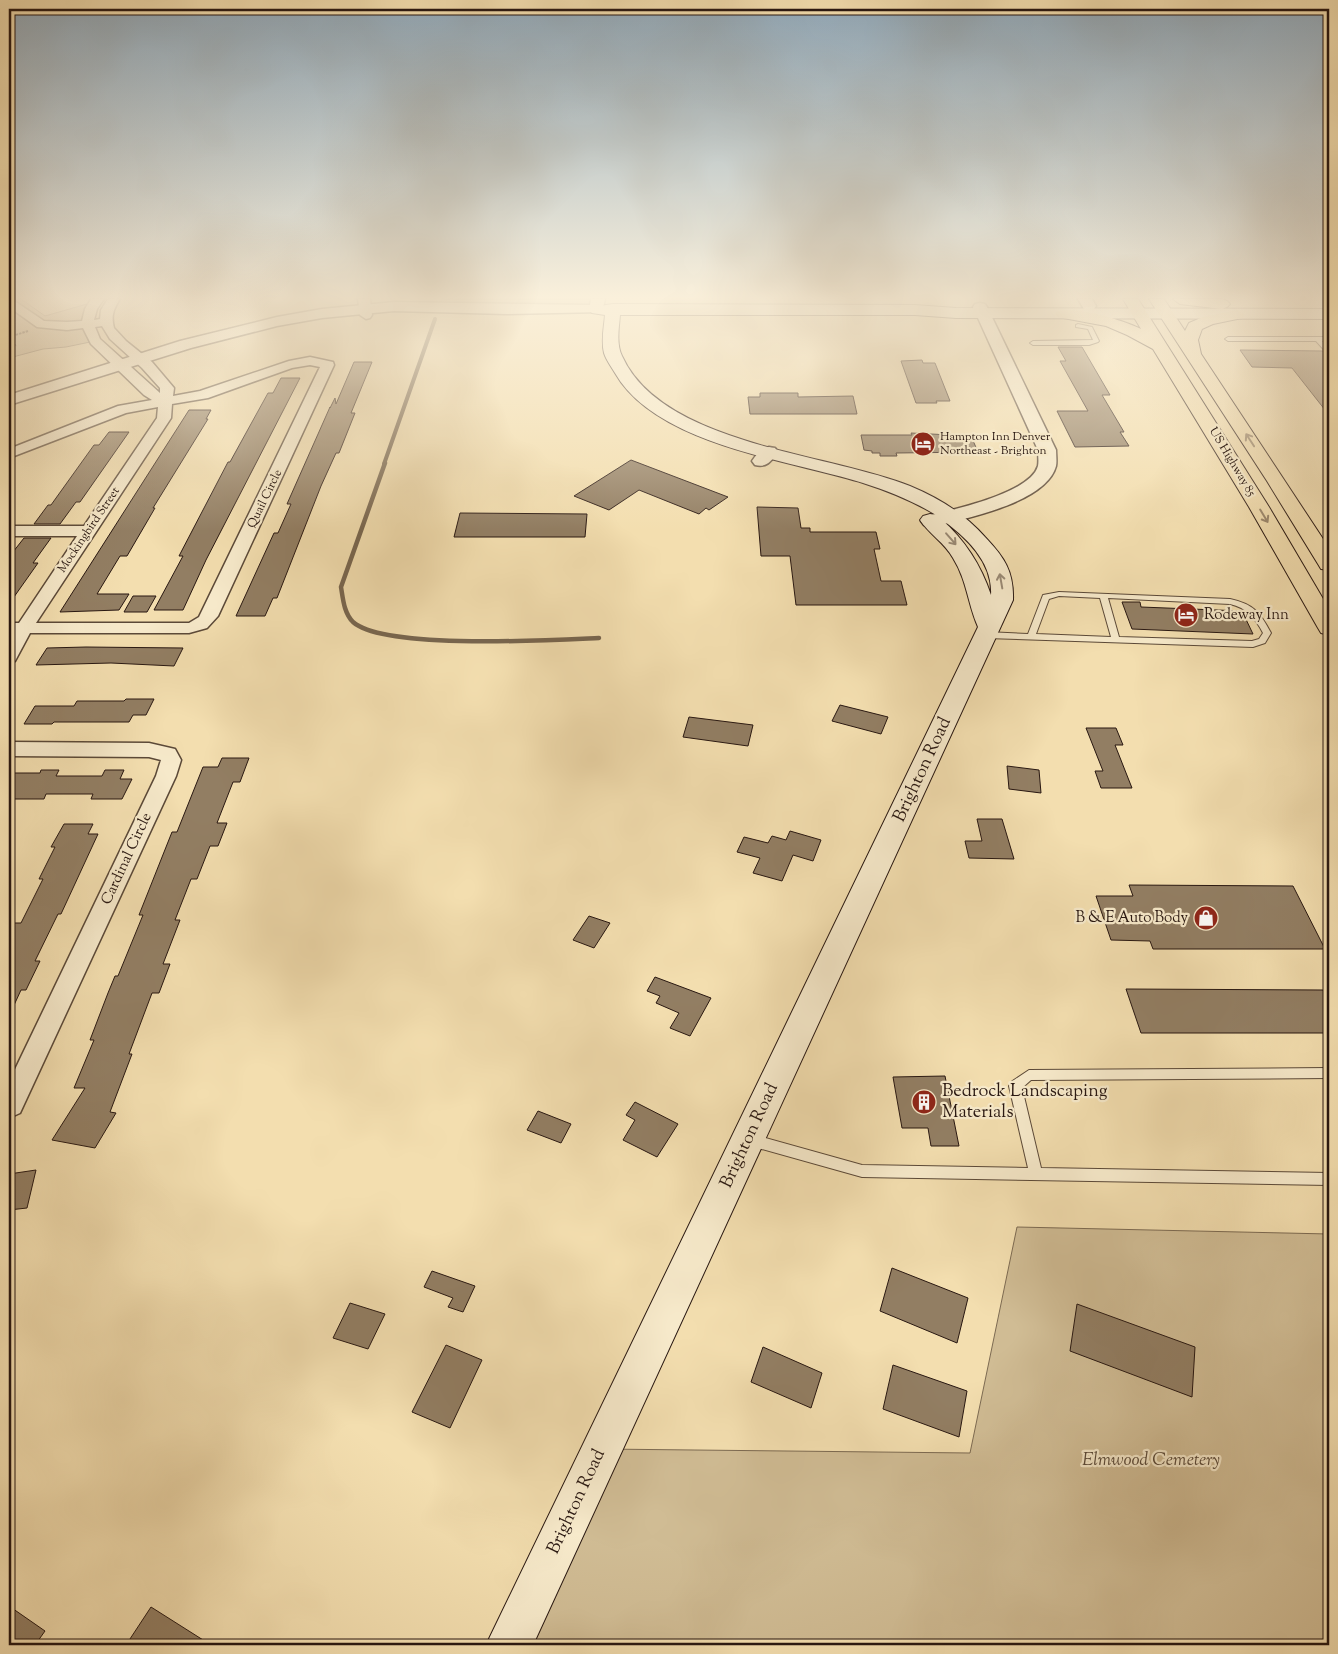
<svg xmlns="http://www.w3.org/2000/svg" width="1338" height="1654" font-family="'Sorts Mill Goudy',serif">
<rect width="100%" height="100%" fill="#f3deaf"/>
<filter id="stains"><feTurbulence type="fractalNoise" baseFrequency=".004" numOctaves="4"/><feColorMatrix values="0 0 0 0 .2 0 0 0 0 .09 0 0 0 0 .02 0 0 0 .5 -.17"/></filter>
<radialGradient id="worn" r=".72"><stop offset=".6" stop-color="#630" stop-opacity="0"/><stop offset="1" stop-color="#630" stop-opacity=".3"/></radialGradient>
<path fill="#d0bc94" stroke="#7c6a52" d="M 9,299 L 21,299 L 45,316 L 94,302 L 90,309 L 95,341 L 66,347 L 43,349 L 9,358 Z
M 442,299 L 598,299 L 597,309 L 439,307 Z
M 1017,1227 L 1329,1234 L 1329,1645 L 509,1645 L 602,1449 L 970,1453 Z"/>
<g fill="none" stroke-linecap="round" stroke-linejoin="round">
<path stroke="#78664f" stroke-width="4" d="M 384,464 L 435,319"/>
<path stroke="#78664f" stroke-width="4.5" d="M 385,463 L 341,587 C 343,599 344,613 353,622 C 384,650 553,640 599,638"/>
</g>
<path fill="#927e63" stroke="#281711" d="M 1058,347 L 1082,347 L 1110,395 L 1102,395 L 1124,432 L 1120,432 L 1129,446 L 1075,447 L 1057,411 L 1088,411 L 1060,361 L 1066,361 Z
M 1240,350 L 1323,351 L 1327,355 L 1329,354 L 1329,415 L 1292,368 L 1252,367 Z
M 922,360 L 923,363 L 935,363 L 950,401 L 936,401 L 937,403 L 916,403 L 901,361 Z
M 354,362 L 372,362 L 351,413 L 355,413 L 339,453 L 336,453 L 321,486 L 277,598 L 273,598 L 265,616 L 236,616 L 274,533 L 278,533 L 291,504 L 287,504 L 330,407 L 330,408 L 335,398 L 336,404 Z
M 281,378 L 300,378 L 206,560 L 183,610 L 154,610 L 183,556 L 179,556 L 228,462 L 230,462 L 268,393 L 273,393 Z
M 760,393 L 798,393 L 798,397 L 853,396 L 857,414 L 750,414 L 748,397 L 760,397 Z
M 189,410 L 211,410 L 206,419 L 208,419 L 153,508 L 155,508 L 127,556 L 120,556 L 97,594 L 129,594 L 119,610 L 60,612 Z
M 109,432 L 129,432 L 80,502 L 76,502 L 60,524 L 34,524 L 48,505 L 51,505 L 94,445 L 99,445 Z
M 911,433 L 971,436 L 978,452 L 896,453 L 897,456 L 880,456 L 880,453 L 872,453 L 872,451 L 864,450 L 861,435 L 912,435 Z
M 631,460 L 728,497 L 709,510 L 706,508 L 699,514 L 639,490 L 609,510 L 574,496 Z
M 757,507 L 798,508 L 801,528 L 810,528 L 810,532 L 876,532 L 880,549 L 874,549 L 881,581 L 901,581 L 907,605 L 796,605 L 790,556 L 761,556 Z
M 460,513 L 587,514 L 585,537 L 454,537 Z
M 24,538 L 51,538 L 33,563 L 38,563 L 9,604 L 9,552 L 13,552 Z
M 133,596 L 156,596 L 147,612 L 124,612 Z
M 1122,602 L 1140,602 L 1141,607 L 1242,611 L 1253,634 L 1132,629 Z
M 47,648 L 86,647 L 183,648 L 174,666 L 111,663 L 36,665 Z
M 126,699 L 154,699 L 146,715 L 133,715 L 129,722 L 54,722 L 52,724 L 24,724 L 35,706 L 74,706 L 77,701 L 124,701 Z
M 840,705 L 888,717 L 881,734 L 832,721 Z
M 689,717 L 753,725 L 748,746 L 683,737 Z
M 1086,728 L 1116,728 L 1123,745 L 1115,745 L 1132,788 L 1101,788 L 1095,771 L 1103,771 Z
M 222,758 L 249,758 L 240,782 L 233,782 L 217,823 L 227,823 L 218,846 L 210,846 L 197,879 L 191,879 L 175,920 L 180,920 L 163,964 L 170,964 L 159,993 L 152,993 L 129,1054 L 132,1054 L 110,1112 L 116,1113 L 95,1148 L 52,1140 L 85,1088 L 74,1088 L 94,1040 L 90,1040 L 108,993 L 115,976 L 118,976 L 143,915 L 139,915 L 172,832 L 177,832 L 203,767 L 218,767 Z
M 1007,766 L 1039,770 L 1041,793 L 1009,789 Z
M 41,770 L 59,770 L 56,776 L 102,776 L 105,770 L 124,770 L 120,779 L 132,779 L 122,799 L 91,799 L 93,794 L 46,794 L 44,799 L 9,799 L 9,773 L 40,773 Z
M 977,819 L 1002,819 L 1014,859 L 969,858 L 965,841 L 982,841 Z
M 64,824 L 93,824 L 88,834 L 98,834 L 61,914 L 58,914 L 35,961 L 40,961 L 26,990 L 21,990 L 9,1016 L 9,923 L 21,923 L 43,879 L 39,879 L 55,847 L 51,847 Z
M 790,831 L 821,840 L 813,861 L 793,855 L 782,881 L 753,873 L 760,858 L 737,852 L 744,837 L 768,843 L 772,836 L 786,840 Z
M 1129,885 L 1293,886 L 1325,949 L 1153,949 L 1150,941 L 1111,940 L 1096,896 L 1133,896 Z
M 589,916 L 610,923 L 594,948 L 573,940 Z
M 655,977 L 711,998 L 690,1036 L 670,1028 L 679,1013 L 656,1003 L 660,996 L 647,991 Z
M 1126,989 L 1323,990 L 1329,1002 L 1329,1033 L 1141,1033 Z
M 945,1076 L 959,1146 L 931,1146 L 928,1128 L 902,1128 L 893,1077 Z
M 635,1102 L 678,1124 L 657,1157 L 623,1140 L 635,1120 L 626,1115 Z
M 538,1111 L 571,1124 L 561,1143 L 527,1130 Z
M 36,1170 L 27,1208 L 9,1210 L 9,1174 Z
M 892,1268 L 968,1298 L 957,1343 L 880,1311 Z
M 432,1271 L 475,1286 L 463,1312 L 448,1307 L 453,1298 L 424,1287 Z
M 350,1303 L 385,1314 L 368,1349 L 333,1338 Z
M 1077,1304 L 1195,1347 L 1192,1397 L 1070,1351 Z
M 446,1345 L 482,1360 L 450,1428 L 412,1412 Z
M 763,1347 L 822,1373 L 811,1408 L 751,1382 Z
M 893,1365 L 967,1391 L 959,1437 L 883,1409 Z
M 9,1606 L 45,1631 L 35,1645 L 9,1645 Z
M 151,1607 L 211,1645 L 126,1645 Z"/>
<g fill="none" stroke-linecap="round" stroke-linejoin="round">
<defs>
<path id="service" d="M 1078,324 L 1092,327 L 1099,341 L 1098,342 L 1089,345 L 1033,345 L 1030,343 L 1033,341 L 1093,340 L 1088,329 L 1076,327 L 1076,325 Z
M 1329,337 L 1329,341 L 1322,341 L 1329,350 L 1329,352 L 1327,353 L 1316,341 L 1228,341 L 1225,339 L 1228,337 Z
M 1059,592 L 1230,599 C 1253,604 1260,612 1271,633 L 1265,643 L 1253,647 L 986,638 L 982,635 L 986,632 L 1028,634 L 1043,595 ZM 1059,596 L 1100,598 L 1111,637 L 1036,634 L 1049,599 ZM 1108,598 L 1230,604 C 1247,608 1255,618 1263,633 L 1259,639 L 1252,641 L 1119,637 Z
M 1329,1068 L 1329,1078 L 1031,1080 L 1022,1088 L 1041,1168 L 1329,1173 L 1329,1185 L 862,1177 L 751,1146 L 747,1144 L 745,1140 L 747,1136 L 751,1134 L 862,1165 L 1028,1168 L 1009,1086 L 1011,1082 L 1029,1070 Z"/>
<path id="minor" d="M 9,299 L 13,300 L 44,321 L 67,322 L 82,321 L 85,309 L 91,299 L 104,299 L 97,309 L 94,320 L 100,319 L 101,310 L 108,299 L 120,299 C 113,310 111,316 114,328 L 126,341 L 152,362 L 174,388 L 173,396 L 200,391 L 289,361 L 310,357 L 333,362 L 334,365 L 218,616 L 207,628 L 189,633 L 30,633 L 15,661 L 9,663 L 9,640 L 12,633 L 9,633 L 9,623 L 19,623 L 77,536 L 9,536 L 9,526 L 84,526 L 157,418 L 158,407 L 126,413 L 9,458 L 9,449 L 118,406 L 152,400 L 144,395 L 91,344 L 83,328 L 67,330 L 37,327 L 9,307 ZM 102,326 L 110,339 L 142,368 L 160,388 L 160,393 L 100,339 L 95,327 ZM 310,365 L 320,367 L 199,617 L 189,623 L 36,623 L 171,418 L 172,404 L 208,398 L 292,368 Z
M 358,299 L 370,299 L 372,315 L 370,318 L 366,319 L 360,315 Z
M 9,742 L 149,743 L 175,749 L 181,760 L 176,776 L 20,1113 L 9,1118 L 9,1082 L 156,776 L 161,760 L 149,757 L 9,756 Z"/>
<path id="tertiary" d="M 591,299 L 605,299 L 602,312 L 506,314 L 394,311 L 322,318 L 277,326 L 191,348 L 9,405 L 9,395 L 180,341 L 277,317 L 322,309 L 394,302 L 590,305 Z
M 1078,299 L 1092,299 L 1096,306 L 1094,309 L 1084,309 Z
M 980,303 L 985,304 L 987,307 L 1056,450 C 1056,455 1057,461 1056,466 C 1046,503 964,519 931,527 L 924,525 L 921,521 L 924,517 C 950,510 1030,494 1038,466 C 1039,461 1038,455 1038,450 L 973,307 L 975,304 Z
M 769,447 L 775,448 L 778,452 C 771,461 767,468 755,465 L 752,461 C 757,454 761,449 769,447 Z"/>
<path id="secondary" d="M 613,304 L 915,305 L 956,308 L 1329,309 L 1329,319 L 956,318 L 915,315 L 620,315 C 619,327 616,344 622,356 C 662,445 828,453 910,486 C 939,498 965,514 985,537 C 1004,557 1014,571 1013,600 L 533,1645 L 486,1645 L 978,627 C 968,605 967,580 953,558 C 945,543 929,534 920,520 L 923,516 L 930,514 L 936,515 C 913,501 888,491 863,483 C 789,460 656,445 615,373 C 611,366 606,360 604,353 C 601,340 604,327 605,315 L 592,313 L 589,310 L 592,307 ZM 941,519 C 966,537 993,562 991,595 C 981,565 965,540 941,519 Z"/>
<path id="trunk" d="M 1123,299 L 1138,299 L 1269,507 L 1329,609 L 1329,635 L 1321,633 L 1318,628 L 1249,507 L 1153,349 L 1127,335 L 1106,326 L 1058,317 L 1055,314 L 1058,311 C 1076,306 1123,320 1141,329 Z
M 1149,299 L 1164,299 L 1185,331 L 1189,323 L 1203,317 L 1237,310 L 1242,312 L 1245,315 L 1242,318 L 1213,324 L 1202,329 L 1198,340 L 1201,354 L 1329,548 L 1329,570 L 1321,569 L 1318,564 L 1267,481 Z
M 1173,299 L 1222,299 L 1227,301 L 1230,304 L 1227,307 L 1222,309 L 1180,304 Z"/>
</defs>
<use href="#service" stroke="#5b4938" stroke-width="2"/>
<use href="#minor" stroke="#5b4938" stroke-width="3"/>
<use href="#tertiary" stroke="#5b4938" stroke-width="3"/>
<use href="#secondary" stroke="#281711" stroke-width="2"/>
<use href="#trunk" stroke="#281711" stroke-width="2"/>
<path stroke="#281711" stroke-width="2" stroke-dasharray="2.5 1" stroke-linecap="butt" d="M 9,337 L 28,331
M 9,348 L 16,345"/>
<use href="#service" fill="#f7eacb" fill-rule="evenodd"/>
<use href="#minor" fill="#f7eacb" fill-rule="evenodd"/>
<use href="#tertiary" fill="#f7eacb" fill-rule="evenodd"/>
<use href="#secondary" fill="#f7eacb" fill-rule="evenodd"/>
<use href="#trunk" fill="#f3deaf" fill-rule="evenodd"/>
</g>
<defs><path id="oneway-shaft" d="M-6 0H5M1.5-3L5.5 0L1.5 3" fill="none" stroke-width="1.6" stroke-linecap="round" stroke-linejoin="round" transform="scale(1.25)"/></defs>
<g stroke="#988468">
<use href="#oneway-shaft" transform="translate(1250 440) rotate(-123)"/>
<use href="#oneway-shaft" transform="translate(1264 516) rotate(59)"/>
</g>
<g stroke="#9a8b77">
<use href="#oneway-shaft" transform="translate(951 539) rotate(49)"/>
<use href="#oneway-shaft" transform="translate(1001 581) rotate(-100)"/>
</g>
<linearGradient id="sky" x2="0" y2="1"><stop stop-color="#91aabc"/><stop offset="0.56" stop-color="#faf0db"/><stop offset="1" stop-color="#faf0db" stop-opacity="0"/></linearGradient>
<rect width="1338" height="531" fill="url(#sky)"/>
<defs>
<symbol id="hotel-disc" viewBox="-11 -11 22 22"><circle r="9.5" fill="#8f2418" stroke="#f7eacb"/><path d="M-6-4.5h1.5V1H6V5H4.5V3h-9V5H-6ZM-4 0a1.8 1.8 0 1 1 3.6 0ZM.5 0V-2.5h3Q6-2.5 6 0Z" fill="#fff"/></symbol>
<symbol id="shop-disc" viewBox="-11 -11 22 22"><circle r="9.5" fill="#8f2418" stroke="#f7eacb"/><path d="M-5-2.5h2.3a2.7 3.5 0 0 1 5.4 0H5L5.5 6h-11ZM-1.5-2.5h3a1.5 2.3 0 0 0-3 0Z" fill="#fff"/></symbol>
<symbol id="building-disc" viewBox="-11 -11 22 22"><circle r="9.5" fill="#8f2418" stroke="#f7eacb"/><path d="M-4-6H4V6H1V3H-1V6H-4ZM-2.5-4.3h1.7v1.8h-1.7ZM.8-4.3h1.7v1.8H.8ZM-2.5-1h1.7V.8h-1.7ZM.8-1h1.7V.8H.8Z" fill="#fff"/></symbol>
</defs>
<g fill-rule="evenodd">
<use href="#hotel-disc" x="909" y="430" width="28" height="28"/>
<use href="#hotel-disc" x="1172" y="601" width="28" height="28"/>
<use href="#shop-disc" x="1192" y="904" width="28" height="28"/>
<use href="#building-disc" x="910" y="1088" width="28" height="28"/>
</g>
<g text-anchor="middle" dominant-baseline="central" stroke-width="4.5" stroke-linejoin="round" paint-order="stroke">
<g font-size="12" fill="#281711" stroke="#f7eacb" text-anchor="start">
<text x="940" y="437">Hampton Inn Denver<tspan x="940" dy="14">Northeast - Brighton</tspan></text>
</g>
<g font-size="12" fill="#281711" stroke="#f7eacb">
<text transform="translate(1232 462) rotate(59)">US Highway 85</text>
<text transform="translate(265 499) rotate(-64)">Quail Circle</text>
<text transform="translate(89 530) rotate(-56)">Mockingbird Street</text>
</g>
<g font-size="15" fill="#281711" stroke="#f7eacb" text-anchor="start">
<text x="1204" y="615">Rodeway Inn</text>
<text x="1188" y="918" text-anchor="end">B &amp; E Auto Body</text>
</g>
<g font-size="15" fill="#281711" stroke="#f7eacb">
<text transform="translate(127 859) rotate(-65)">Cardinal Circle</text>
</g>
<g font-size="18" fill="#281711" stroke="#f7eacb">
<text transform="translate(923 770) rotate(-65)">Brighton Road</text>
<text transform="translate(750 1136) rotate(-65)">Brighton Road</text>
<text transform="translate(577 1502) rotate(-65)">Brighton Road</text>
</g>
<g font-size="18" fill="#281711" stroke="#f7eacb" text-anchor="start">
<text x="942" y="1092">Bedrock Landscaping<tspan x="942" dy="21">Materials</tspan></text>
</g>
<g font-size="18" font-style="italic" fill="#5a4938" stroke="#f7eacb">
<text x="1151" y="1461">Elmwood Cemetery</text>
</g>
</g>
<rect width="1338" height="1654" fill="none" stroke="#f3deaf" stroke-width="30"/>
<rect x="10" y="10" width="1318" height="1634" fill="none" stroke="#281711" stroke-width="2.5"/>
<rect x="15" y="15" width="1308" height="1624" fill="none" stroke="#281711"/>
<rect width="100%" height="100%" filter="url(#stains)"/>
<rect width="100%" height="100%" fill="url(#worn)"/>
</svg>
